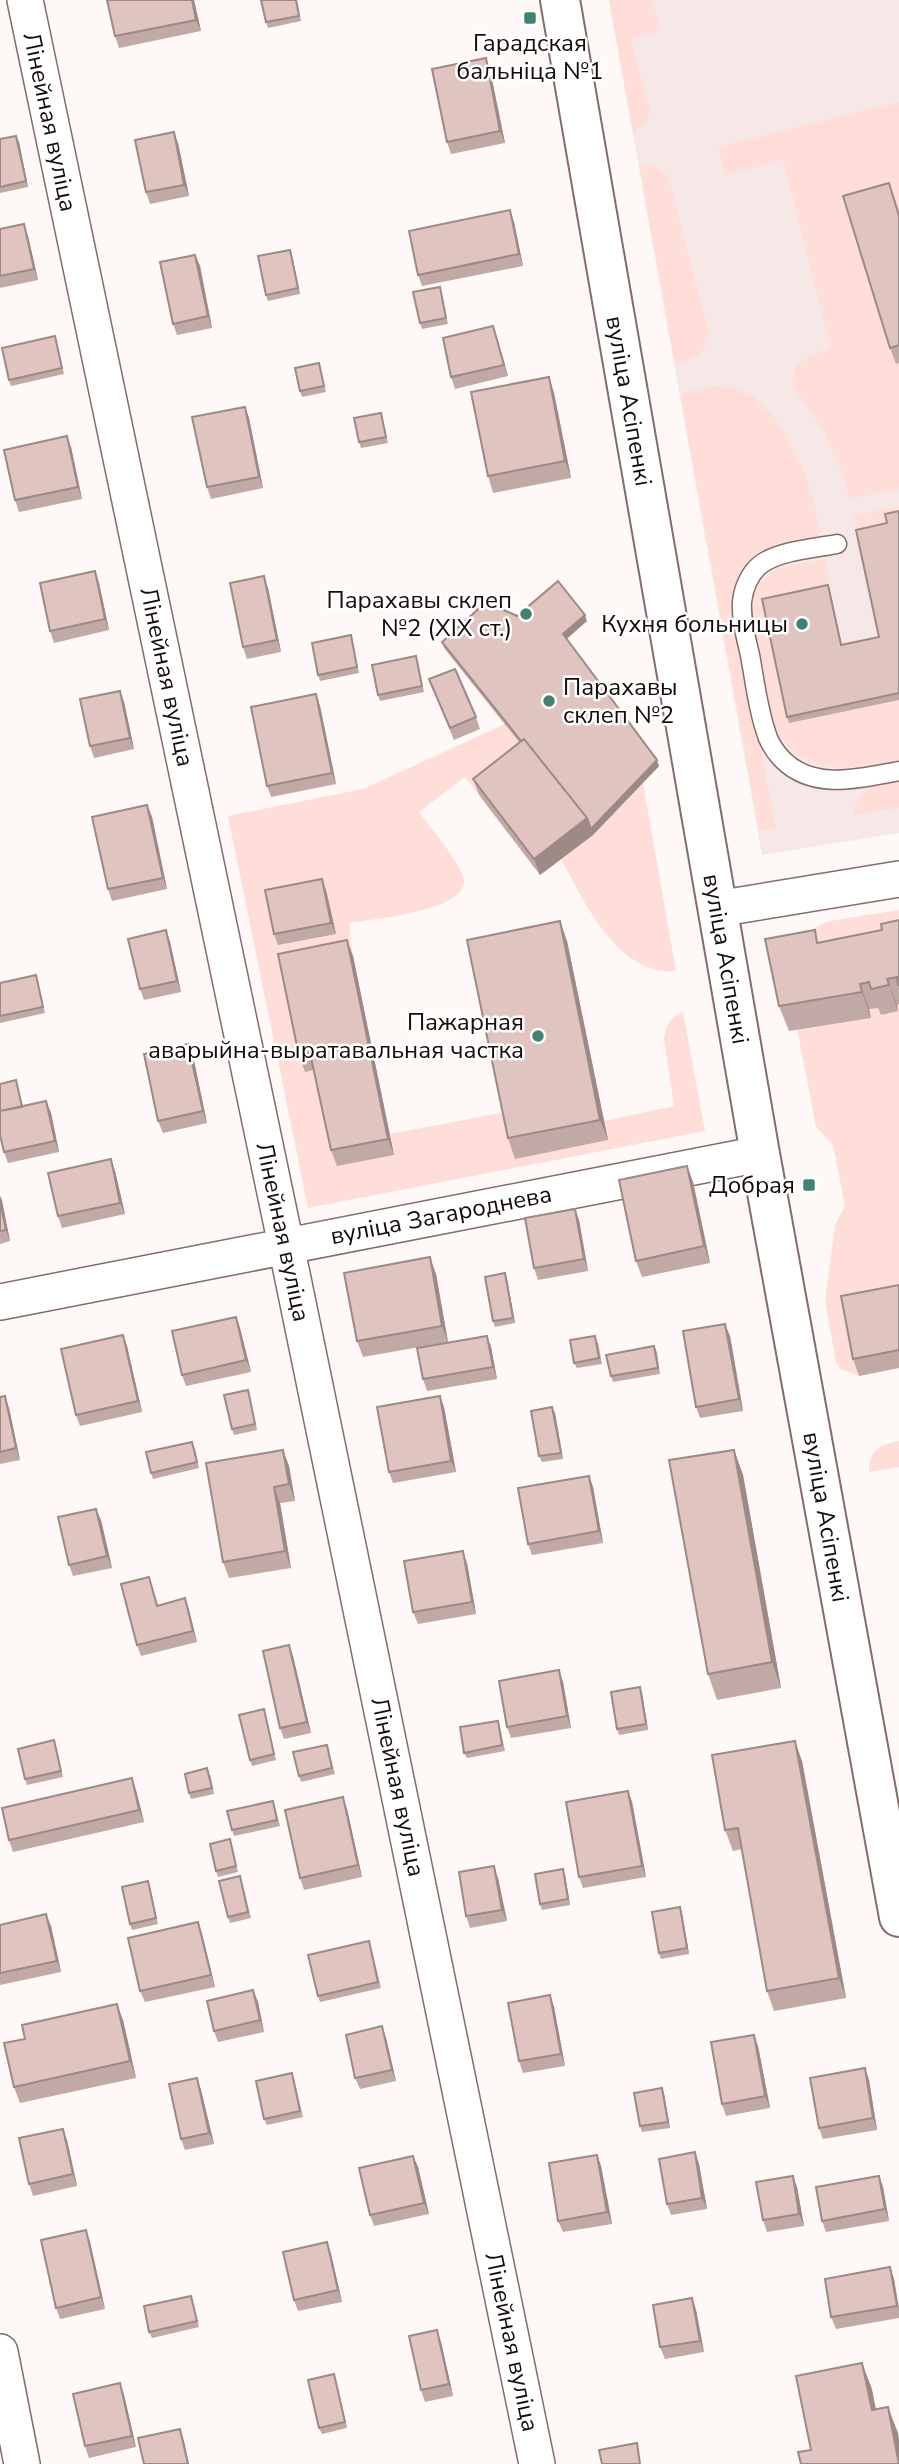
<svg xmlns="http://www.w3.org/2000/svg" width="899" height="2464" font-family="'Nunito Sans',sans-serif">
<rect width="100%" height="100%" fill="#fef8f7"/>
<path fill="#f6e8e6" d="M 609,0 L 899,0 L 899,833 L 762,855 Z"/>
<path fill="#ffded9" d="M 609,0 L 652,0 L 660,31 L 631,39 L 650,111 L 646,124 L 633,133 Z
M 899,102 L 899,489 L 849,499 L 843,475 L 824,432 L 793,387 C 787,361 812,355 831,348 L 783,160 L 725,175 L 718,147 Z
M 639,165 C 653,164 662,168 669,180 L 709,334 C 706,354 693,361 675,365 Z
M 714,386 C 725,387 736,387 746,392 C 775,405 804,465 812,495 C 816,509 818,524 821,538 C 772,547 731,550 734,612 L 776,828 L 759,831 L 680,393 Z
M 899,506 C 899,533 879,531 858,536 L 853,515 Z
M 825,559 L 830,591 L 764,605 L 899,700 L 899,760 C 847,769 803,780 774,726 L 753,617 L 754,594 L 760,584 L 777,568 Z
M 505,724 L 529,755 L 479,795 L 465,777 L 419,812 C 429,826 462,864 464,880 C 467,911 372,919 349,923 L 353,956 L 305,1071 L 316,1070 L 394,1155 L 390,1134 L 506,1112 L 607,1140 L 604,1121 L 674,1106 L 664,1039 C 666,1025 670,1017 683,1012 L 705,1131 L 308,1208 L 228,816 L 363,789 Z
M 899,781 L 899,808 L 854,815 C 855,789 878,785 899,781 Z
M 643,783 L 676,971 C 618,977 584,901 561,859 L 593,835 Z
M 899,910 L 899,1302 L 859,1376 L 840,1369 L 836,1362 L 825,1301 L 835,1225 L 845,1206 L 833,1145 L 816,1127 L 789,987 L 795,947 L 810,930 L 829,921 Z
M 899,1441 L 899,1467 L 869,1472 C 870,1450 878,1445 899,1441 Z"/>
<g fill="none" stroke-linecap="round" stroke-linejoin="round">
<defs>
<path id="service" d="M 837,544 C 815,548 777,551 760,565 C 750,573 743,589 742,602 C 741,620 746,638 750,655 C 755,682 758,711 768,738 C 771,745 777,754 783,760 C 814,791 861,778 899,771"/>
<path id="minor" d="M 25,0 L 286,1245 L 537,2464
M 717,909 L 899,879
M 0,1302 L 760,1154
M 0,2352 L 22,2464"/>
<path id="secondary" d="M 560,0 L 760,1154 L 899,1917"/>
</defs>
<use href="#service" stroke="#846c68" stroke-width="21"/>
<use href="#minor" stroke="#846c68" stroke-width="38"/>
<use href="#secondary" stroke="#846c68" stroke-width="42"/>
<use href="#service" stroke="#fff" stroke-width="18"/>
<use href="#minor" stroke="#fff" stroke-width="35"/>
<use href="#secondary" stroke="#fff" stroke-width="38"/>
</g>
<path fill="#c1a9a5" d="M 194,0 L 201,31 L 119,48 L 115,36 Z
M 297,0 L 301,21 L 268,28 L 266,22 Z
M 486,58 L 490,70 L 505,143 L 451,154 L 447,142 Z
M 0,139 L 19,142 L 28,187 L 0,193 Z
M 178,143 L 189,196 L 150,204 L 146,192 Z
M 895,199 L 899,213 L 899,363 L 896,364 L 890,348 Z
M 514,222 L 523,266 L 422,286 L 418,275 Z
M 0,229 L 28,236 L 38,280 L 0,288 Z
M 195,255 L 200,266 L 212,328 L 177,335 L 173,324 Z
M 292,256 L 300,294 L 268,301 L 266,295 Z
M 440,287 L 448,324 L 422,329 L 420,323 Z
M 55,336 L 64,374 L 11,386 L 9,380 Z
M 497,338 L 508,376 L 455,389 L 451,377 Z
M 319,363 L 326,392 L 302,397 L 300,391 Z
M 549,377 L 554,393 L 571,478 L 493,493 L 488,476 Z
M 245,407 L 249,418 L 263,488 L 211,499 L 207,487 Z
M 381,413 L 388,443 L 361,448 L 359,442 Z
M 71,447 L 82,499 L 19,512 L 15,500 Z
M 899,511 L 899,700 L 789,723 L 787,717 L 828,585 L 842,645 L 879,637 L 887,523 Z
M 95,571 L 99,583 L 109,630 L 54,643 L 50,631 Z
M 268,588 L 281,652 L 247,659 L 243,647 Z
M 517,616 L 587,621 L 567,639 L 659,766 L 593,835 L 540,875 L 479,795 L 473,779 L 519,742 L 444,648 L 442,642 Z
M 351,635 L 359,673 L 320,681 L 318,675 Z
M 416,656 L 424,692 L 380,701 L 378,695 Z
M 429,679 L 476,717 L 480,729 L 454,740 Z
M 316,694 L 320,706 L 336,784 L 271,797 L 267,786 Z
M 124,702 L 134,749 L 94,758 L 90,746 Z
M 147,805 L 152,817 L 167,889 L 112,901 L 108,889 Z
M 326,890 L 336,934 L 278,945 L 274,934 Z
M 899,920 L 899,1004 L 897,1005 L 898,1011 L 881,1015 L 878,1008 L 869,1009 L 871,1018 L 789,1031 L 779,1006 L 819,943 L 882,930 Z
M 166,930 L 170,942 L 181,992 L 144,1000 L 140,989 Z
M 567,941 L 608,1140 L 515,1159 L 508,1138 Z
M 353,956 L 394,1155 L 337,1166 L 331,1150 L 314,1070 L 305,1072 L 299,1056 Z
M 36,975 L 45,1013 L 0,1023 L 0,983 Z
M 193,1056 L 207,1123 L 163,1133 L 158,1121 Z
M 16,1080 L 23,1106 L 46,1101 L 51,1113 L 59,1152 L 8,1163 L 4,1152 Z
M 687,1166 L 693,1182 L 710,1263 L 642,1277 L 636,1261 Z
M 115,1171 L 125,1214 L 62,1228 L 58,1216 Z
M 0,1196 L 10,1241 L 0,1244 Z
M 575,1209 L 579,1220 L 588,1271 L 538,1280 L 534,1268 Z
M 436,1274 L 448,1342 L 363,1357 L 357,1341 Z
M 507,1279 L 515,1323 L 495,1327 L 493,1321 Z
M 899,1285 L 899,1368 L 859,1376 L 853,1359 Z
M 236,1317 L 240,1328 L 251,1372 L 186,1386 L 182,1375 Z
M 487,1336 L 491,1347 L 497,1379 L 427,1391 L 423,1379 Z
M 730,1336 L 743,1411 L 700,1418 L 696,1407 Z
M 598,1342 L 602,1364 L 577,1368 L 574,1363 Z
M 127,1346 L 142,1412 L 80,1426 L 76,1415 Z
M 654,1346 L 657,1352 L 660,1374 L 613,1382 L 611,1376 Z
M 250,1396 L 257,1430 L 234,1435 L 232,1429 Z
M 0,1397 L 9,1408 L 20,1460 L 0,1464 Z
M 444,1407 L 456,1472 L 393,1483 L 389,1472 Z
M 555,1413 L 563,1459 L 542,1462 L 539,1456 Z
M 195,1448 L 199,1468 L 153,1479 L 151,1473 Z
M 734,1450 L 743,1475 L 781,1688 L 717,1700 L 708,1674 Z
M 206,1463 L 289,1466 L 295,1501 L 280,1503 L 291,1568 L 229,1578 L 223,1562 Z
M 589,1476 L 593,1487 L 603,1543 L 532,1555 L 528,1544 Z
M 101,1520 L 112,1568 L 73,1576 L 69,1565 Z
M 467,1563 L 476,1614 L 418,1624 L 413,1612 Z
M 149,1577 L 158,1605 L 185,1598 L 189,1610 L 197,1642 L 141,1656 L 137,1645 Z
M 293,1656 L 311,1733 L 284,1739 L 280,1728 Z
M 559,1670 L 563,1682 L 571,1728 L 511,1738 L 507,1727 Z
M 640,1687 L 642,1693 L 648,1730 L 619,1735 L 617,1729 Z
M 264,1709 L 276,1760 L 252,1766 L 250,1760 Z
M 500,1727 L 505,1751 L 467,1758 L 464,1753 Z
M 327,1745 L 335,1774 L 301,1782 L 299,1776 Z
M 56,1746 L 63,1777 L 27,1785 L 25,1779 Z
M 802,1761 L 846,1998 L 774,2011 L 767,1991 L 742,1849 L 733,1851 L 725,1830 Z
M 210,1774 L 214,1794 L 191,1799 L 189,1793 Z
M 136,1790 L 144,1822 L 13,1852 L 9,1840 Z
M 628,1791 L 632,1802 L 646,1877 L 583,1888 L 579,1877 Z
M 275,1807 L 280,1826 L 234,1836 L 232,1830 Z
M 347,1809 L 362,1877 L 304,1890 L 300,1878 Z
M 230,1839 L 238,1872 L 218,1877 L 216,1871 Z
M 565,1875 L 570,1905 L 542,1910 L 540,1904 Z
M 498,1878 L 507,1921 L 470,1928 L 466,1916 Z
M 242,1882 L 251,1918 L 230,1923 L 228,1917 Z
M 150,1887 L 158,1924 L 132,1930 L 130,1924 Z
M 680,1907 L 682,1913 L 689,1954 L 661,1959 L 659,1953 Z
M 46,1914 L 51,1926 L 61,1972 L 0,1985 L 0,1925 Z
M 202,1934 L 215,1987 L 145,2002 L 140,1991 Z
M 371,1947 L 381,1988 L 320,2002 L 318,1996 Z
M 253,1990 L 258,2002 L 264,2032 L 218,2042 L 214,2031 Z
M 550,1995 L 554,2007 L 565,2066 L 523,2073 L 519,2061 Z
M 123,2020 L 136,2078 L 20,2103 L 14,2087 Z
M 386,2038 L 396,2081 L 360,2089 L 355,2078 Z
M 758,2046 L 770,2108 L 726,2116 L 722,2104 Z
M 865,2068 L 869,2080 L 877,2130 L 823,2139 L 819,2128 Z
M 197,2078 L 201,2090 L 214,2144 L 185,2150 L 181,2139 Z
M 294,2079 L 303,2117 L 267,2125 L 264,2119 Z
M 664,2094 L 670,2128 L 642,2132 L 640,2126 Z
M 67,2140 L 77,2186 L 33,2196 L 29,2184 Z
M 695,2152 L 699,2164 L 707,2209 L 671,2215 L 667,2204 Z
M 597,2155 L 601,2166 L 612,2224 L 563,2232 L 558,2221 Z
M 413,2156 L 418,2167 L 429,2214 L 374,2226 L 370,2215 Z
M 879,2176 L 883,2187 L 889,2221 L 826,2232 L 822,2221 Z
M 797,2187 L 804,2226 L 767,2232 L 763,2220 Z
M 86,2230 L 90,2242 L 105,2309 L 60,2319 L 56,2308 Z
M 331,2254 L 342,2302 L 298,2311 L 294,2300 Z
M 890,2267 L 894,2279 L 899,2307 L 899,2318 L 836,2329 L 831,2317 Z
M 692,2298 L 696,2310 L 704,2352 L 665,2359 L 660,2347 Z
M 193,2302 L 199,2327 L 152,2338 L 149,2332 Z
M 441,2342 L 453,2396 L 425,2402 L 421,2390 Z
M 334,2374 L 347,2428 L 322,2434 L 319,2428 Z
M 124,2395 L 136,2447 L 89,2458 L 85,2446 Z"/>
<path fill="#9d8986" d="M 192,0 L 194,0 L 201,31 L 196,20 Z
M 486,58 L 490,70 L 505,143 L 500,131 Z
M 174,132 L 178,143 L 189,196 L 184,185 Z
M 16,136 L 19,142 L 28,187 L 26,181 Z
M 510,210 L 514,222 L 523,266 L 519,254 Z
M 24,224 L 28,236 L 38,280 L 34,269 Z
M 290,250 L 292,256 L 300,294 L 298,288 Z
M 195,255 L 200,266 L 212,328 L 208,316 Z
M 493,326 L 497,338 L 508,376 L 504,365 Z
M 549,377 L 554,393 L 571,478 L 565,461 Z
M 245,407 L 249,418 L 263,488 L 259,477 Z
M 67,436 L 71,447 L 82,499 L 78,487 Z
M 95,571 L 99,583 L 109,630 L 105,619 Z
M 264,576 L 268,588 L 281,652 L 277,640 Z
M 828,585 L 830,591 L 843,651 L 841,645 Z
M 585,615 L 587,621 L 565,640 L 563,634 Z
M 120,691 L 124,702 L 134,749 L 130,738 Z
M 316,694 L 320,706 L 336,784 L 332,773 Z
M 657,760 L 659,766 L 593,835 L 540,875 L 534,859 Z
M 147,805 L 152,817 L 167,889 L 163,878 Z
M 322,879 L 326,890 L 336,934 L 331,923 Z
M 560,921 L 567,941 L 608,1140 L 600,1120 Z
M 166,930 L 170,942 L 181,992 L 177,981 Z
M 347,940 L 353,956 L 394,1155 L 388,1139 Z
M 887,979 L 897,1005 L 898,1011 L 889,985 Z
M 860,984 L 869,1009 L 871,1018 L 862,992 Z
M 188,1044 L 193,1056 L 207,1123 L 203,1111 Z
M 46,1101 L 51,1113 L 59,1152 L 55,1141 Z
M 111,1159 L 115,1171 L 125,1214 L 120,1203 Z
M 687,1166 L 693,1182 L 710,1263 L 704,1246 Z
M 0,1196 L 2,1200 L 10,1241 L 6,1230 L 0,1201 Z
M 575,1209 L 579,1220 L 588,1271 L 584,1259 Z
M 430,1257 L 436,1274 L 448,1342 L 442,1326 Z
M 505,1273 L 507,1279 L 515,1323 L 513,1318 Z
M 236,1317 L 240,1328 L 251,1372 L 246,1360 Z
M 725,1324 L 730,1336 L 743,1411 L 739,1399 Z
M 123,1335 L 127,1346 L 142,1412 L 138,1401 Z
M 487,1336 L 491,1347 L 497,1379 L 493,1367 Z
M 5,1396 L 9,1408 L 20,1460 L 16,1448 Z
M 440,1396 L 444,1407 L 456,1472 L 451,1461 Z
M 552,1407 L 555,1413 L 563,1459 L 561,1453 Z
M 283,1450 L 289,1466 L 295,1501 L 289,1484 Z
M 734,1450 L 743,1475 L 781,1688 L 772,1662 Z
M 589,1476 L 593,1487 L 603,1543 L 599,1531 Z
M 274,1487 L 280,1503 L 291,1568 L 285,1551 Z
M 96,1509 L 101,1520 L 112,1568 L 107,1556 Z
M 463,1551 L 467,1563 L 476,1614 L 472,1602 Z
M 185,1598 L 189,1610 L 197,1642 L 193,1631 Z
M 289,1645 L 293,1656 L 311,1733 L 307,1722 Z
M 559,1670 L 563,1682 L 571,1728 L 567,1716 Z
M 640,1687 L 642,1693 L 648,1730 L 646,1724 Z
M 795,1741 L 802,1761 L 846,1998 L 839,1978 Z
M 132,1778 L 136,1790 L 144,1822 L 139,1810 Z
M 628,1791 L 632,1802 L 646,1877 L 642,1866 Z
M 343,1797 L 347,1809 L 362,1877 L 358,1865 Z
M 494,1866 L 498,1878 L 507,1921 L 502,1910 Z
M 563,1869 L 565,1875 L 570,1905 L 568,1899 Z
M 680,1907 L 682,1913 L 689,1954 L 687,1948 Z
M 46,1914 L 51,1926 L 61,1972 L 57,1961 Z
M 198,1922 L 202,1934 L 215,1987 L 211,1975 Z
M 253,1990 L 258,2002 L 264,2032 L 260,2020 Z
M 550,1995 L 554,2007 L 565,2066 L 561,2054 Z
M 117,2004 L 123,2020 L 136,2078 L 130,2061 Z
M 382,2026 L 386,2038 L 396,2081 L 392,2070 Z
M 754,2035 L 758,2046 L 770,2108 L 765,2096 Z
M 865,2068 L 869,2080 L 877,2130 L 873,2118 Z
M 197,2078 L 201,2090 L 214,2144 L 209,2133 Z
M 662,2088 L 664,2094 L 670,2128 L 668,2122 Z
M 63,2129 L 67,2140 L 77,2186 L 73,2174 Z
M 695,2152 L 699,2164 L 707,2209 L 702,2198 Z
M 597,2155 L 601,2166 L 612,2224 L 607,2212 Z
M 413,2156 L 418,2167 L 429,2214 L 424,2203 Z
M 793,2176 L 797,2187 L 804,2226 L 799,2214 Z
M 879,2176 L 883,2187 L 889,2221 L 885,2209 Z
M 86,2230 L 90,2242 L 105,2309 L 101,2297 Z
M 327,2242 L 331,2254 L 342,2302 L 338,2290 Z
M 890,2267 L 894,2279 L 899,2312 L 897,2306 Z
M 692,2298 L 696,2310 L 704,2352 L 700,2341 Z
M 437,2330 L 441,2342 L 453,2396 L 449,2384 Z
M 862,2363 L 872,2389 L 881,2436 L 872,2410 Z
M 334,2374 L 336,2380 L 347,2428 L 345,2422 Z
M 120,2383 L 124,2395 L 136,2447 L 132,2436 Z
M 888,2407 L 898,2433 L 899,2440 L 899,2462 Z
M 180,2429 L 184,2441 L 189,2464 L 188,2464 Z"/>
<path fill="#e0c4c0" stroke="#9d8986" stroke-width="2" d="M 107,0 L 192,0 L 196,20 L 115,36 Z
M 261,0 L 296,0 L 299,16 L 266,22 Z
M 486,58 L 500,131 L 447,142 L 432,69 Z
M 174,132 L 184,185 L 146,192 L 135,140 Z
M 16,136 L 26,181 L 0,187 L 0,139 Z
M 889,183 L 899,216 L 899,345 L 890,348 L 843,196 Z
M 510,210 L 519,254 L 418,275 L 409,231 Z
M 24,224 L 34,269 L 0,276 L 0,229 Z
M 290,250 L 298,288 L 266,295 L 258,256 Z
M 195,255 L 208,316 L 173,324 L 160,262 Z
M 440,287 L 446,318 L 420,323 L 413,292 Z
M 493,326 L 504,365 L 451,377 L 443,338 Z
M 55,336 L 62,368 L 9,380 L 2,348 Z
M 319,363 L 324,386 L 300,391 L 295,368 Z
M 549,377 L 565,461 L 488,476 L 471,392 Z
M 245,407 L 259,477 L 207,487 L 192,417 Z
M 381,413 L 386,437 L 359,442 L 354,418 Z
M 67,436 L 78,487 L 15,500 L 4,450 Z
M 899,511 L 899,693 L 787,717 L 762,599 L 828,585 L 841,645 L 879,637 L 856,530 L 887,523 L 885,514 Z
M 95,571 L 105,619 L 50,631 L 40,583 Z
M 264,576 L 277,640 L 243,647 L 230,583 Z
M 558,581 L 585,615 L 563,634 L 657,760 L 591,829 L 587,818 L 524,739 L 521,741 L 442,642 L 486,602 L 517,616 Z
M 351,635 L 357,667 L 318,675 L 312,643 Z
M 416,656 L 422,686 L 378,695 L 372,665 Z
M 455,669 L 476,717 L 450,728 L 429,679 Z
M 120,691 L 130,738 L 90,746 L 80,699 Z
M 316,694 L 332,773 L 267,786 L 251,707 Z
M 524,739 L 587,818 L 534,859 L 473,779 Z
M 147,805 L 163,878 L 108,889 L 92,817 Z
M 322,879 L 331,923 L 274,934 L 265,890 Z
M 899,920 L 899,985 L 898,985 L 897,977 L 887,979 L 889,985 L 871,989 L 869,982 L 860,984 L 862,992 L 779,1006 L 765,939 L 815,930 L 817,943 L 882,930 L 881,924 Z
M 560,921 L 600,1120 L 508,1138 L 467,940 Z
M 166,930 L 177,981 L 140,989 L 128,939 Z
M 347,940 L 388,1139 L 331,1150 L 310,1053 L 299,1056 L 278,954 Z
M 36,975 L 43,1007 L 0,1016 L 0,983 Z
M 188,1044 L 203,1111 L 158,1121 L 144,1054 Z
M 16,1080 L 22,1107 L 0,1111 L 0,1084 Z
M 46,1101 L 55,1141 L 4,1152 L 0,1135 L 0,1111 Z
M 111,1159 L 120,1203 L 58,1216 L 48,1173 Z
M 687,1166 L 704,1246 L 636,1261 L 619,1180 Z
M 0,1201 L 6,1230 L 0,1231 Z
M 575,1209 L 584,1259 L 534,1268 L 525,1218 Z
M 430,1257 L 442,1326 L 357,1341 L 344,1273 Z
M 505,1273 L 513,1318 L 493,1321 L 485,1277 Z
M 899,1285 L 899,1350 L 853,1359 L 841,1296 Z
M 236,1317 L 246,1360 L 182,1375 L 172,1331 Z
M 725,1324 L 739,1399 L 696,1407 L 683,1331 Z
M 123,1335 L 138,1401 L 76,1415 L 61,1349 Z
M 487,1336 L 493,1367 L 423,1379 L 417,1348 Z
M 595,1336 L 599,1358 L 574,1363 L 570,1340 Z
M 654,1346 L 658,1368 L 611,1376 L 606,1355 Z
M 248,1390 L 255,1424 L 232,1429 L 224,1395 Z
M 5,1396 L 16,1448 L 0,1452 L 0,1397 Z
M 440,1396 L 451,1461 L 389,1472 L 377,1407 Z
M 552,1407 L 561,1453 L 539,1456 L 531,1411 Z
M 192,1442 L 197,1462 L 151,1473 L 146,1452 Z
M 283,1450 L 289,1484 L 274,1487 L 285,1551 L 223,1562 L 206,1463 Z
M 734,1450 L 772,1662 L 708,1674 L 669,1460 Z
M 589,1476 L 599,1531 L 528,1544 L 518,1488 Z
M 96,1509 L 107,1556 L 69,1565 L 58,1517 Z
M 463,1551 L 472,1602 L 413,1612 L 404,1561 Z
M 149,1577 L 157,1606 L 185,1598 L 193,1631 L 137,1645 L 121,1584 Z
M 289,1645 L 307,1722 L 280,1728 L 263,1651 Z
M 559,1670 L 567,1716 L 507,1727 L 499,1681 Z
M 640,1687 L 646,1724 L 617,1729 L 611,1692 Z
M 264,1709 L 274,1754 L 250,1760 L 239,1715 Z
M 498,1721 L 502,1745 L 464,1753 L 460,1727 Z
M 54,1740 L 61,1771 L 25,1779 L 18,1749 Z
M 795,1741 L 839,1978 L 767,1991 L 738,1828 L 725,1830 L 712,1755 Z
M 327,1745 L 332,1768 L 299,1776 L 293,1752 Z
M 207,1768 L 212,1788 L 189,1793 L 185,1774 Z
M 132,1778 L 139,1810 L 9,1840 L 2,1808 Z
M 628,1791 L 642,1866 L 579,1877 L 566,1802 Z
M 343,1797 L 358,1865 L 300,1878 L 285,1810 Z
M 273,1801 L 277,1820 L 232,1830 L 227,1811 Z
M 230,1839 L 236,1866 L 216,1871 L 210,1844 Z
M 494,1866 L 502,1910 L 466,1916 L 459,1872 Z
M 563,1869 L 568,1899 L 540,1904 L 535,1874 Z
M 240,1876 L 248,1912 L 228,1917 L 219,1881 Z
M 148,1881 L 156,1918 L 130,1924 L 122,1887 Z
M 680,1907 L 687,1948 L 659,1953 L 652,1912 Z
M 46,1914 L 57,1961 L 0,1973 L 0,1925 Z
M 198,1922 L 211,1975 L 140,1991 L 128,1938 Z
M 369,1941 L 378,1982 L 318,1996 L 308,1955 Z
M 253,1990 L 260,2020 L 214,2031 L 207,2001 Z
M 550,1995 L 561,2054 L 519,2061 L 508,2003 Z
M 117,2004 L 130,2061 L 14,2087 L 4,2043 L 25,2039 L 22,2025 Z
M 382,2026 L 392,2070 L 355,2078 L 346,2035 Z
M 754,2035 L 765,2096 L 722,2104 L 711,2042 Z
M 865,2068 L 873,2118 L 819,2128 L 810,2078 Z
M 292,2073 L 300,2111 L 264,2119 L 256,2081 Z
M 197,2078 L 209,2133 L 181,2139 L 169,2084 Z
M 662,2088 L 668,2122 L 640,2126 L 634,2093 Z
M 63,2129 L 73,2174 L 29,2184 L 19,2138 Z
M 695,2152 L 702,2198 L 667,2204 L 659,2159 Z
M 597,2155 L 607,2212 L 558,2221 L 549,2163 Z
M 413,2156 L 424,2203 L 370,2215 L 359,2168 Z
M 793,2176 L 799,2214 L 763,2220 L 756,2182 Z
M 879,2176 L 885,2209 L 822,2221 L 816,2187 Z
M 86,2230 L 101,2297 L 56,2308 L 41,2240 Z
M 327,2242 L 338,2290 L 294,2300 L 283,2252 Z
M 890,2267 L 897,2306 L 831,2317 L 825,2279 Z
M 191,2296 L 197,2321 L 149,2332 L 144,2306 Z
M 692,2298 L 700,2341 L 660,2347 L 653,2305 Z
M 437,2330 L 449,2384 L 421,2390 L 409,2336 Z
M 862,2363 L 872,2410 L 888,2407 L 899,2464 L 801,2464 L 798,2452 L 811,2450 L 796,2376 Z
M 334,2374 L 345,2422 L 319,2428 L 308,2380 Z
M 120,2383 L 132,2436 L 85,2446 L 73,2394 Z
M 180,2429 L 188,2464 L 144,2464 L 138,2438 Z
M 637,2443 L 640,2464 L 602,2464 L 599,2450 Z"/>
<g fill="#428272" stroke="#fff" stroke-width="2.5">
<rect x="523" y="11" width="14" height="14" rx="3.5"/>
<circle cx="526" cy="614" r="7"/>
<circle cx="802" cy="624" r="7"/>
<circle cx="549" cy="701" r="7"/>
<circle cx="538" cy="1036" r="7"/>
<rect x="802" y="1178" width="14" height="14" rx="3.5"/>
</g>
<g text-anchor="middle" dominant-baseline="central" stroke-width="5" stroke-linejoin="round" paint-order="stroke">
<g font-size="24" fill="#140b0a" stroke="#fff" text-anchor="end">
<text x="530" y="43" text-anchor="middle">Гарадская<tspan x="530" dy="28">бальніца №1</tspan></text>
<text x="512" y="600">Парахавы склеп<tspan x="512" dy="28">№2 (XIX ст.)</tspan></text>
<text x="788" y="624">Кухня больницы</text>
<text x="563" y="687" text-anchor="start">Парахавы<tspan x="563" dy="28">склеп №2</tspan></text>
<text x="524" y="1022">Пажарная<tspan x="524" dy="28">аварыйна-выратавальная частка</tspan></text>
<text x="795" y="1185">Добрая</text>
</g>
<g font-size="24" fill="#140b0a" stroke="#fff">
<text transform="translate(50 122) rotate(78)">Лінейная вуліца</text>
<text transform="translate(629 401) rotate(80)">вуліца Асіпенкі</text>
<text transform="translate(167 677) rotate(78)">Лінейная вуліца</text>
<text transform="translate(726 959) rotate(80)">вуліца Асіпенкі</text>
<text transform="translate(441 1215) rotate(-11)">вуліца Загароднева</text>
<text transform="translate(283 1232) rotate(78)">Лінейная вуліца</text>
<text transform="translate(826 1517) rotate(80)">вуліца Асіпенкі</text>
<text transform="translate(398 1787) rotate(78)">Лінейная вуліца</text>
<text transform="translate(512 2342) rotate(78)">Лінейная вуліца</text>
</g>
</g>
</svg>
